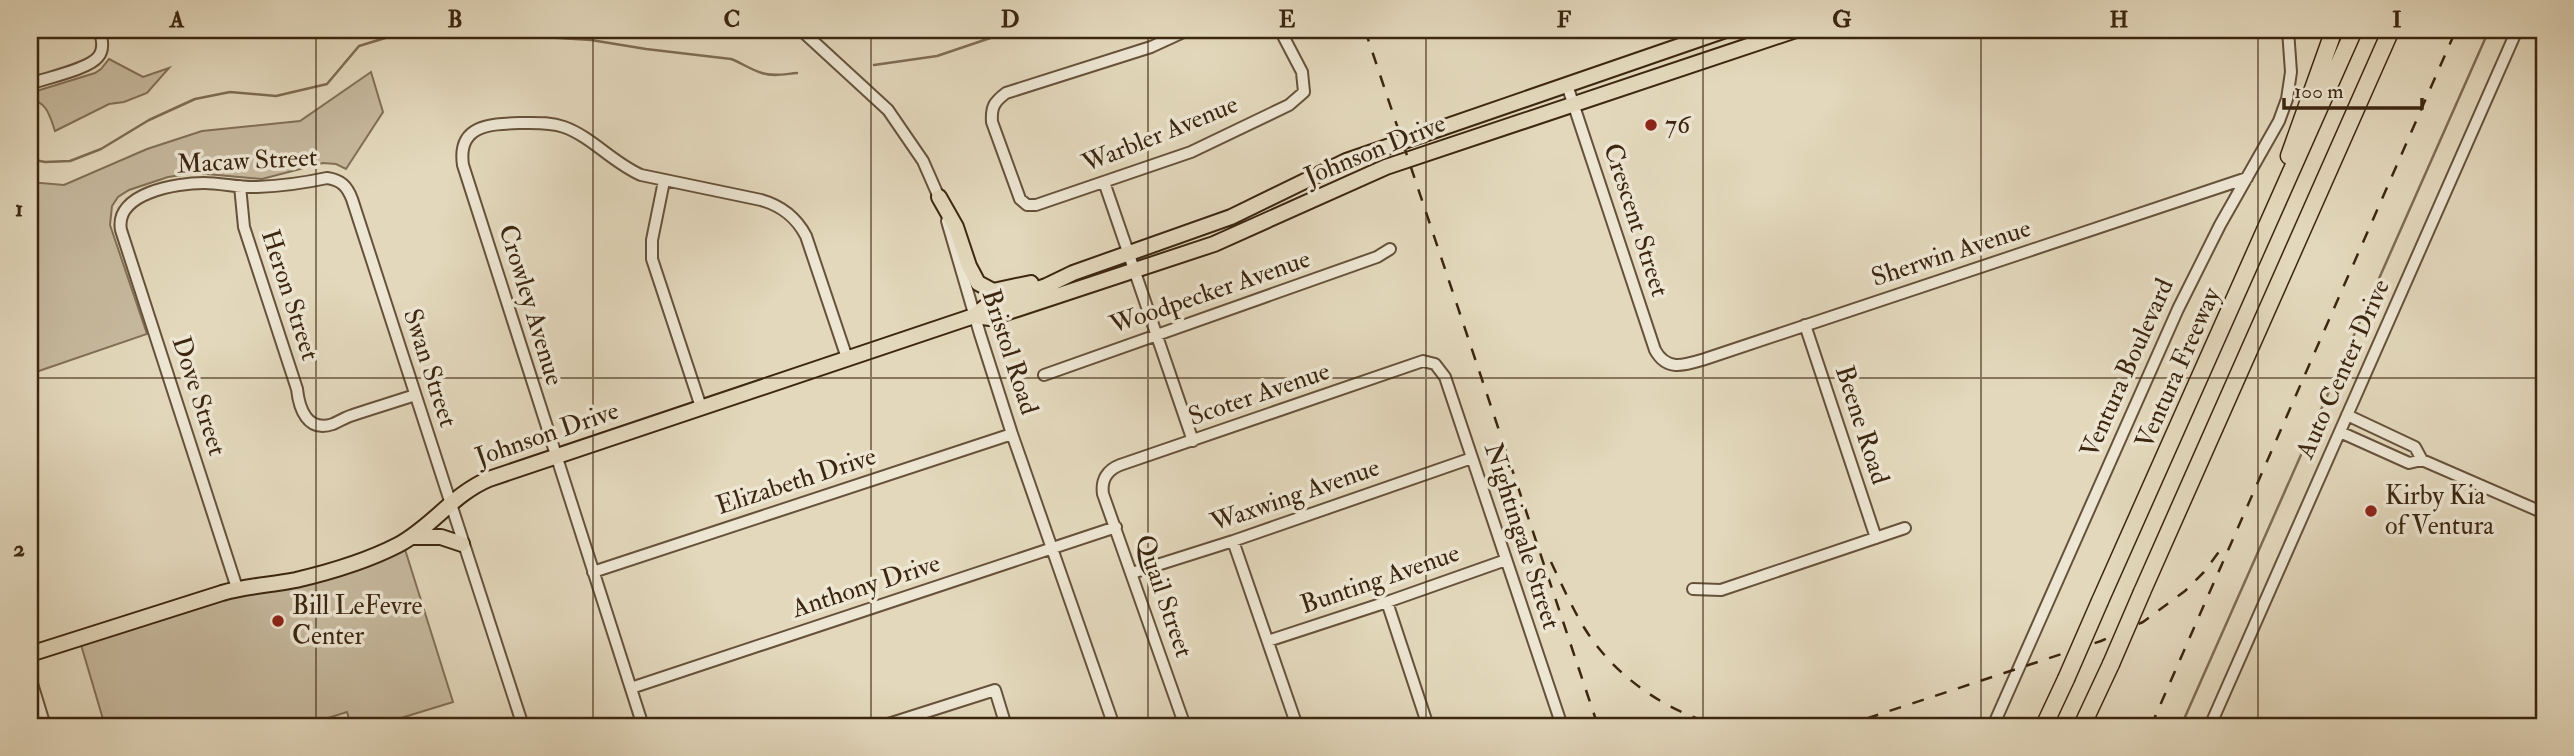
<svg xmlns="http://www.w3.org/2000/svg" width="2574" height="756" font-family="'IM FELL Double Pica',serif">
<rect width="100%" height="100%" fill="#e3d8bc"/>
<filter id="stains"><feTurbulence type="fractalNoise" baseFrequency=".00286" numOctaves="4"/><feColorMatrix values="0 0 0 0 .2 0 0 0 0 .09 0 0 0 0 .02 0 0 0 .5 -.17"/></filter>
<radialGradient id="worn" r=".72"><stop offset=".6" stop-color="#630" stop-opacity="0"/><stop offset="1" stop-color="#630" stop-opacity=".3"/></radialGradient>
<path fill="#c7ba9f" stroke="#827057" stroke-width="2" d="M 109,59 L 143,77 L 169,68 L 147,93 L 124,102 L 109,104 L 55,131 C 50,117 47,101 30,100 L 30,93 L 95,73 L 101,69 Z
M 371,72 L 383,112 L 346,169 L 336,164 L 323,163 L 262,179 L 195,173 L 168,177 L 129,190 L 118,197 L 112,206 L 110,225 L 147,334 L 30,374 L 30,182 L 64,185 L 147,149 L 202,131 L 300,121 Z
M 403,543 L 453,702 L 375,726 L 351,726 L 347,712 L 302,726 L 105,726 L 79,638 L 286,581 Z"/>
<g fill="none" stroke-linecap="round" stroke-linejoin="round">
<path stroke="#7e6c53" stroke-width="2.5" d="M 874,65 L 937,56 L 1014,30
M 30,159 L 45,162 L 70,161 L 101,149 L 149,120 L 195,99 L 230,92 L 276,96 L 327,84 L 359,46 L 395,35 L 511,35 L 591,40 L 646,49 L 731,59 C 742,63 751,70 762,73 C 773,77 785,74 797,73
M 2181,726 L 2489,30"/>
<defs>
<path id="minor" d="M 801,30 L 888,110 L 923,161 L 941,202
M 1188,30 L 1151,47 L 1006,93 C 994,102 991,107 992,122 L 1020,199 L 1027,205 L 1036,205 L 1191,152 L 1289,105 L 1304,92 L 1302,72 L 1280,30
M 30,84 C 46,78 89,69 98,57 C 105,49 102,38 99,30
M 1567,85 L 1655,350 C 1667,372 1685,365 1705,359 L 2247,178
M 664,181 L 652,240 L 652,259 L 701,407
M 1104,182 L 1193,441
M 240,186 L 244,227 L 297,389 C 299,408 307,433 333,424 C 340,421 346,417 353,415 C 374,408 394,402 415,395
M 947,221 L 980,334 L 1012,434 L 1114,726
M 1805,325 L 1876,538
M 1044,375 L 1377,257 L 1390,249
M 2347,415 L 2415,447 L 2422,460
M 2340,432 L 2409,463 L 2422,460 L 2544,513
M 1233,541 L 1297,726
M 593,572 L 1012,434
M 1132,573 L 1233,541 L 1472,458
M 237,588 L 121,230 C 114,193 177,183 204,183 C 221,183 240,188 257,187 C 281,186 304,183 327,178 C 341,180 347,186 352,199 L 523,726
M 1693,589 L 1721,590 L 1905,528
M 1387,602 L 1428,726
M 1268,641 L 1387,602 L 1506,560
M 30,677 L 45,726
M 631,688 L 1116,527
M 643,726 L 463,165 C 457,124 491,124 521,123 C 535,123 550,122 564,127 C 592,137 613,163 641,175 L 761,200 C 782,206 796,217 806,236 L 847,358
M 882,726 L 995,690 L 1006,726
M 1185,726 L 1103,494 C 1101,480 1107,470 1120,465 L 1423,361 L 1435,364 L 1445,377 L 1562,726
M 1993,726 L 2178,309 L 2220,225 L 2279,121 L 2287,99 L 2291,72 L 2288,30
M 2210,726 L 2517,30"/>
<path id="major" d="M 939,197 L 956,227 L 969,266 L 978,283 L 993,291 L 1031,283
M 974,316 L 990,318 L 1214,244 L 1386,167 L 1796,30
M 412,537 L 441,537 L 462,544
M 30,654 L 222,593 C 246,586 271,585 296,580 C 330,572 367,561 398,545 C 432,527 453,494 489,479 L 974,316 L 985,307 L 1046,286 L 1073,273 L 1231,217 L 1346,161 L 1726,30"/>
<path id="highway" d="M 2289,156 L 2334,30
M 2142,592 L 2391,30
M 2100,601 L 2354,30
M 2044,726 L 2066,679
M 2082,726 L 2111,664"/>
</defs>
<use href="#minor" stroke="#66523a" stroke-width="14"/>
<use href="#major" stroke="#3c260f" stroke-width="18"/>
<use href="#highway" stroke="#3c260f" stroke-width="19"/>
<use href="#minor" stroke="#ede6d3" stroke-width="10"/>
<use href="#major" stroke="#e3d8bc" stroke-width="14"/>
<use href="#highway" stroke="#e3d8bc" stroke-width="16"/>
<path stroke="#3c260f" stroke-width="2.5" stroke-dasharray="12 12" stroke-linecap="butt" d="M 1365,30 L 1598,726
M 1551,562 C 1562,585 1572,608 1585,629 C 1615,677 1668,713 1722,726
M 1844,726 L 2101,641 L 2143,622 L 2185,591 L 2204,572 L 2224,545
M 2151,726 L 2456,30"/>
<defs>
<path id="highway-bridge" d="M 2111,664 L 2142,592
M 2066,679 L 2100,601"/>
</defs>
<use href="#highway-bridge" stroke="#3c260f" stroke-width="19" stroke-linecap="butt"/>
<use href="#highway-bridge" stroke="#e3d8bc" stroke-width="16"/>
</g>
<path fill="none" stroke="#3c260f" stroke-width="2" stroke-opacity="0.55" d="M 316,30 L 316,726M 593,30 L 593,726M 871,30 L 871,726M 1148,30 L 1148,726M 1426,30 L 1426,726M 1703,30 L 1703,726M 1981,30 L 1981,726M 2258,30 L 2258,726M 30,378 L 2544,378"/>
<g fill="#8f2418" stroke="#ede6d3" stroke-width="2.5">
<circle cx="1651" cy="125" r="7"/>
<circle cx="2371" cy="511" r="7"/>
<circle cx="278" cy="621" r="7"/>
</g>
<g text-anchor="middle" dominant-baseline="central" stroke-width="7" stroke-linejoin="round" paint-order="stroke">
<g font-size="26" fill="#3c260f" stroke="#ede6d3" text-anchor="start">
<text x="1665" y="125">76</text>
<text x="2385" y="496">Kirby Kia<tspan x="2385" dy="30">of Ventura</tspan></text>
<text x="292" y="606">Bill LeFevre<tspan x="292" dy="30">Center</tspan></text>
</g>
<g font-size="26" fill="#3c260f" stroke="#ede6d3">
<text transform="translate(1160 134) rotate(-22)">Warbler Avenue</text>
<text transform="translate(1375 150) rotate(-22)">Johnson Drive</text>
<text transform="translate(247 161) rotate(-3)">Macaw Street</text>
<text transform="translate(1636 220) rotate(72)">Crescent Street</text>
<text transform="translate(1951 253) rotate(-18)">Sherwin Avenue</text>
<text transform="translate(1210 292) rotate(-19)">Woodpecker Avenue</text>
<text transform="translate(290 295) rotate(72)">Heron Street</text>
<text transform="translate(531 305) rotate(73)">Crowley Avenue</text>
<text transform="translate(1010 352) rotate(72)">Bristol Road</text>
<text transform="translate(430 368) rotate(72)">Swan Street</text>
<text transform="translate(2127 368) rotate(-66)">Ventura Boulevard</text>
<text transform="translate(2178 368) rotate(-66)">Ventura Freeway</text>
<text transform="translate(2343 369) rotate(-66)">Auto Center Drive</text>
<text transform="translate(1259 394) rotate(-19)">Scoter Avenue</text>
<text transform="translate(199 396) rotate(72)">Dove Street</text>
<text transform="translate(1862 425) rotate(72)">Beene Road</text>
<text transform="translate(547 434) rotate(-19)">Johnson Drive</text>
<text transform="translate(796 481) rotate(-18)">Elizabeth Drive</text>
<text transform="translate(1295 495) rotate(-19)">Waxwing Avenue</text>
<text transform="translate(1522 536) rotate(72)">Nightingale Street</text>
<text transform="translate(1380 579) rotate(-19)">Bunting Avenue</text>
<text transform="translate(866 586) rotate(-18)">Anthony Drive</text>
<text transform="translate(1164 596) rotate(71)">Quail Street</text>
</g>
</g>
<rect width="2574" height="756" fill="none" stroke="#e3d8bc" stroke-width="77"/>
<path d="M2284 98v10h138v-10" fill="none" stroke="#3c260f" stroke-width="3.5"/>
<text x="2294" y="98" font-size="21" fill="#3c260f" stroke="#ede6d3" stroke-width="5" paint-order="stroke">100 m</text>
<rect x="38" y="38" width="2498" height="680" fill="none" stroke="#3c260f" stroke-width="2.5"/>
<g font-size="23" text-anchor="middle" font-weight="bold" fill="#3c260f">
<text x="177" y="27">A</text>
<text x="455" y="27">B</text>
<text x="732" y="27">C</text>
<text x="1010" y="27">D</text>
<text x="1287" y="27">E</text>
<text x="1564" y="27">F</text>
<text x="1842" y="27">G</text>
<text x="2119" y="27">H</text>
<text x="2397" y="27">I</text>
<text x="19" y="216">1</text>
<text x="19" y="556">2</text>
</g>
<rect width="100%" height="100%" filter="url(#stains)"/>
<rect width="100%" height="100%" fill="url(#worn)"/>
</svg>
